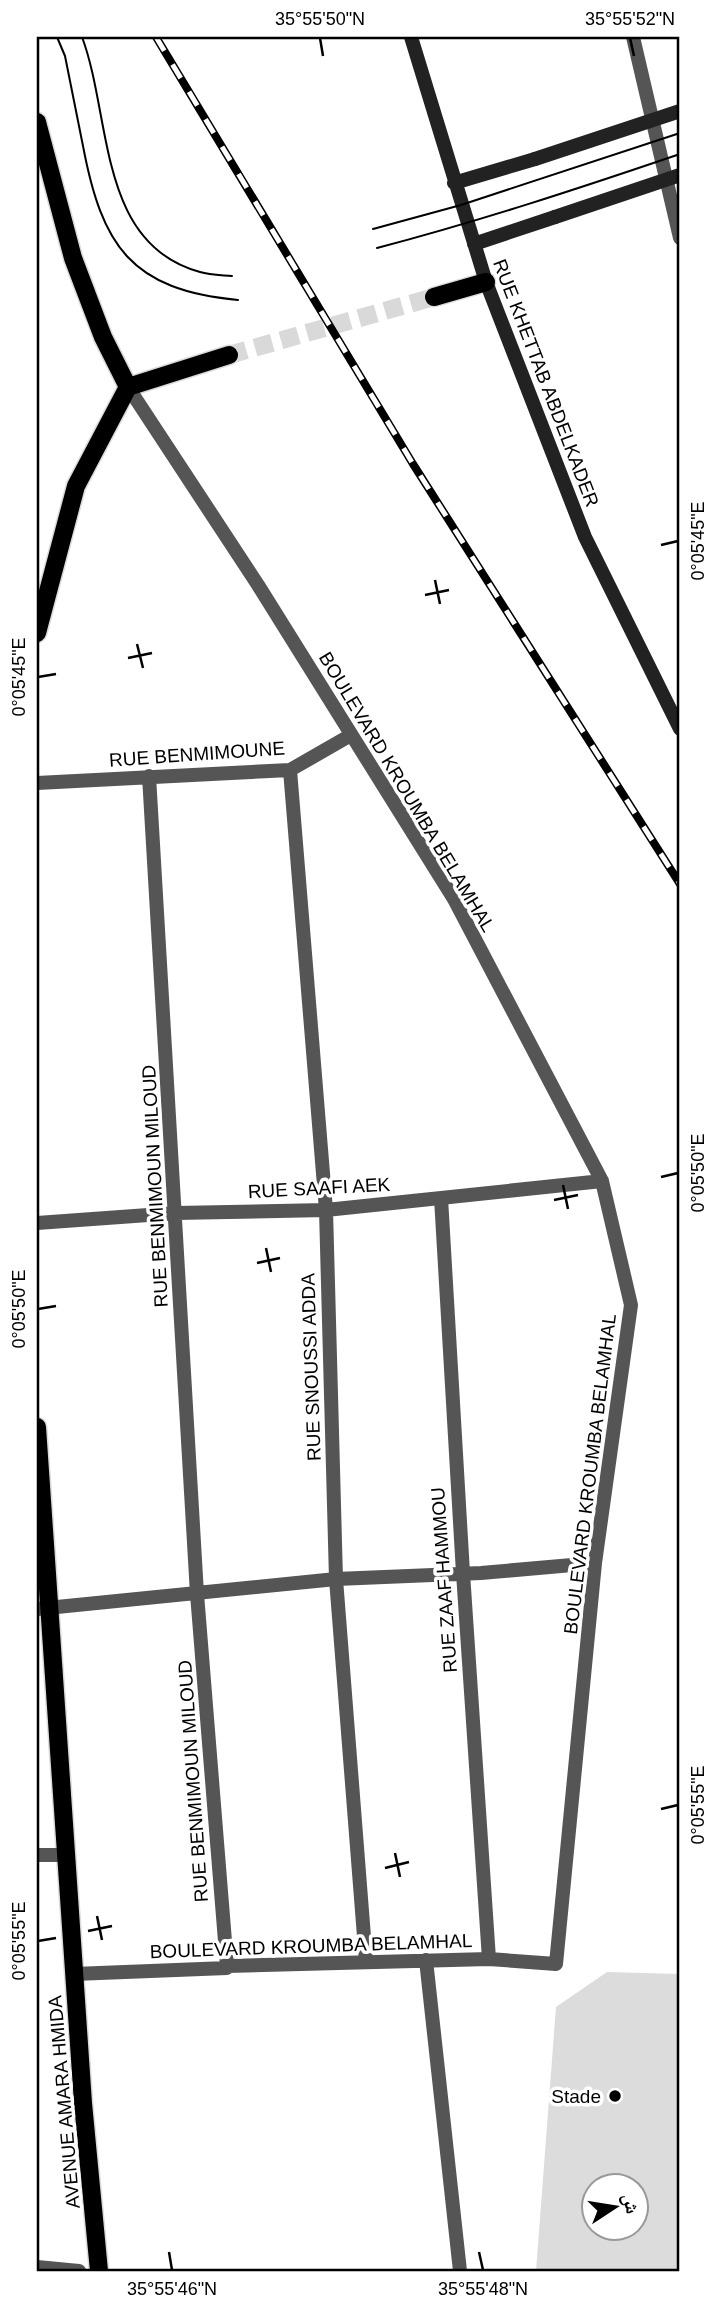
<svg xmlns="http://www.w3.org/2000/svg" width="717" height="2308" font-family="Arial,'Noto Naskh Arabic',sans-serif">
<rect width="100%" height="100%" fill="#fff"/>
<path fill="#dcdcdc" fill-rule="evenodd" d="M 607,1972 L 680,1974 L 680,2271 L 536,2271 L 556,2007 ZM 594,2186 L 636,2186 L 636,2228 L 594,2228 Z"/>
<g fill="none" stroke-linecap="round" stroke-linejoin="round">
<path stroke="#d9d9d9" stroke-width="18" stroke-dasharray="18 9" stroke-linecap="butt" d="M 229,355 L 434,297"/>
<defs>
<path id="primary" d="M 37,122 L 73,258 L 103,337 L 128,387 L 76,486 L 37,633
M 434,297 L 486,282
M 128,387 L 229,355
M 37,1427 L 83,2103 L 99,2271"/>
</defs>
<use href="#primary" stroke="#dbdbdb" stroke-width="21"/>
<path stroke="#555" stroke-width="14" d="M 633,37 L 680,238
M 290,770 L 326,1210 L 336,1579 L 366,1962
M 149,776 L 197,1594 L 227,1966
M 37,783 L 290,770 L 351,735
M 441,1198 L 463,1573 L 489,1959
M 37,1223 L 176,1213 L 326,1210 L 602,1181
M 37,1609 L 336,1579 L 481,1573 L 595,1563
M 37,1855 L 66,1855
M 426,1960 L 460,2271
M 74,1974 L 227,1968 L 227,1966 L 489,1959 L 556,1964 L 595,1563 L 631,1305 L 602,1181 L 454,899 L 258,585 L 128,387
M 37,2267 L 79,2271"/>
<path stroke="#222" stroke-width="14" d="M 411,37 L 486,282 L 585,537 L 680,729
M 454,183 L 535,159
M 474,244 L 555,217"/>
<use href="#primary" stroke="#000" stroke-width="18"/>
<path stroke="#000" stroke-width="2" d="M 57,37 L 65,56 C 71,86 77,116 83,146 C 102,246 131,290 238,300
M 82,37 C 112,117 97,244 200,272 C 210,275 221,275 232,276
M 373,229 L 461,205 L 680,133
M 377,248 C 480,221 580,188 680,154"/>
<defs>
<path id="rail" d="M 156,37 L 413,464 L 680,884"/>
</defs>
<use href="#rail" stroke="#000" stroke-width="8"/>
<use href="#rail" stroke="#fff" stroke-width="5" stroke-dasharray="16" stroke-linecap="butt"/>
<path stroke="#222" stroke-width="14" d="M 535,159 L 680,111
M 555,217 L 680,175"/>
</g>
<path fill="none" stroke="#000" stroke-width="2.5" d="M 320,38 L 323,56M 630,38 L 634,56M 661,545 L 678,541M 435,580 L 440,604M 425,595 L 449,590M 137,644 L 143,668M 128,658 L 152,653M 38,677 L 56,674M 661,1177 L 678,1173M 563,1185 L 568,1209M 554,1200 L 578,1195M 266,1248 L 271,1272M 257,1263 L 280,1258M 38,1309 L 56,1306M 661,1809 L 678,1805M 395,1853 L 400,1877M 385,1868 L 409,1862M 97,1916 L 102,1940M 88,1931 L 112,1926M 38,1941 L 56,1938M 169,2252 L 172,2270M 479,2252 L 483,2270"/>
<circle fill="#000" stroke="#fff" stroke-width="2.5" cx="615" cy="2096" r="7"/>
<g text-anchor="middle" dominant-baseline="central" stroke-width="7" stroke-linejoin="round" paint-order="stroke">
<g font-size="19" fill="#000" stroke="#fff">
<text transform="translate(546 383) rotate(69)">RUE KHETTAB ABDELKADER</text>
<text transform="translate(197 754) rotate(-4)">RUE BENMIMOUNE</text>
<text transform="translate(407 792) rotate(59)">BOULEVARD KROUMBA BELAMHAL</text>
<text transform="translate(155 1186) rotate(-93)">RUE BENMIMOUN MILOUD</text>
<text transform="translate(319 1188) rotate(-3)">RUE SAAFI AEK</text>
<text transform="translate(311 1367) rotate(-92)">RUE SNOUSSI ADDA</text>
<text transform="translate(590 1474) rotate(-83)">BOULEVARD KROUMBA BELAMHAL</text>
<text transform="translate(444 1580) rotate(-94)">RUE ZAAF HAMMOU</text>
<text transform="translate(193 1781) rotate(-94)">RUE BENMIMOUN MILOUD</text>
<text transform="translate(311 1946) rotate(-2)">BOULEVARD KROUMBA BELAMHAL</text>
<text transform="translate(64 2102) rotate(-95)">AVENUE AMARA HMIDA</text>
</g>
<g font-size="19" fill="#000" stroke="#fff" text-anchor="end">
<text x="601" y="2096">Stade</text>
</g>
</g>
<rect width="717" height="2308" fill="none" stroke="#ffffff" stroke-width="77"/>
<g transform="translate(615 2207) rotate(78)"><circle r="33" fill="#ffffff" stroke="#999999" stroke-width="2"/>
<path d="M0-5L12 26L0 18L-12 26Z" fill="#000000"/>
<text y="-10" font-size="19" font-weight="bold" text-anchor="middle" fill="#000000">ش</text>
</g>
<rect x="38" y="38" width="640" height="2232" fill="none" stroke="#000" stroke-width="2.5"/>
<g font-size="18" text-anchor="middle" fill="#000">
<text x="320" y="25">35°55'50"N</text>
<text x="630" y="25">35°55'52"N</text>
<text transform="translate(698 541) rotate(-90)" y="6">0°05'45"E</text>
<text transform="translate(19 677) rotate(-90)" y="6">0°05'45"E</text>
<text transform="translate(698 1173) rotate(-90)" y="6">0°05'50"E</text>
<text transform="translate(19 1309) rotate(-90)" y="6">0°05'50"E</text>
<text transform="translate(698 1805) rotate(-90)" y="6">0°05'55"E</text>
<text transform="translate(19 1941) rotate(-90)" y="6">0°05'55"E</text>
<text x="172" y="2295">35°55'46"N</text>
<text x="483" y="2295">35°55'48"N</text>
</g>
</svg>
